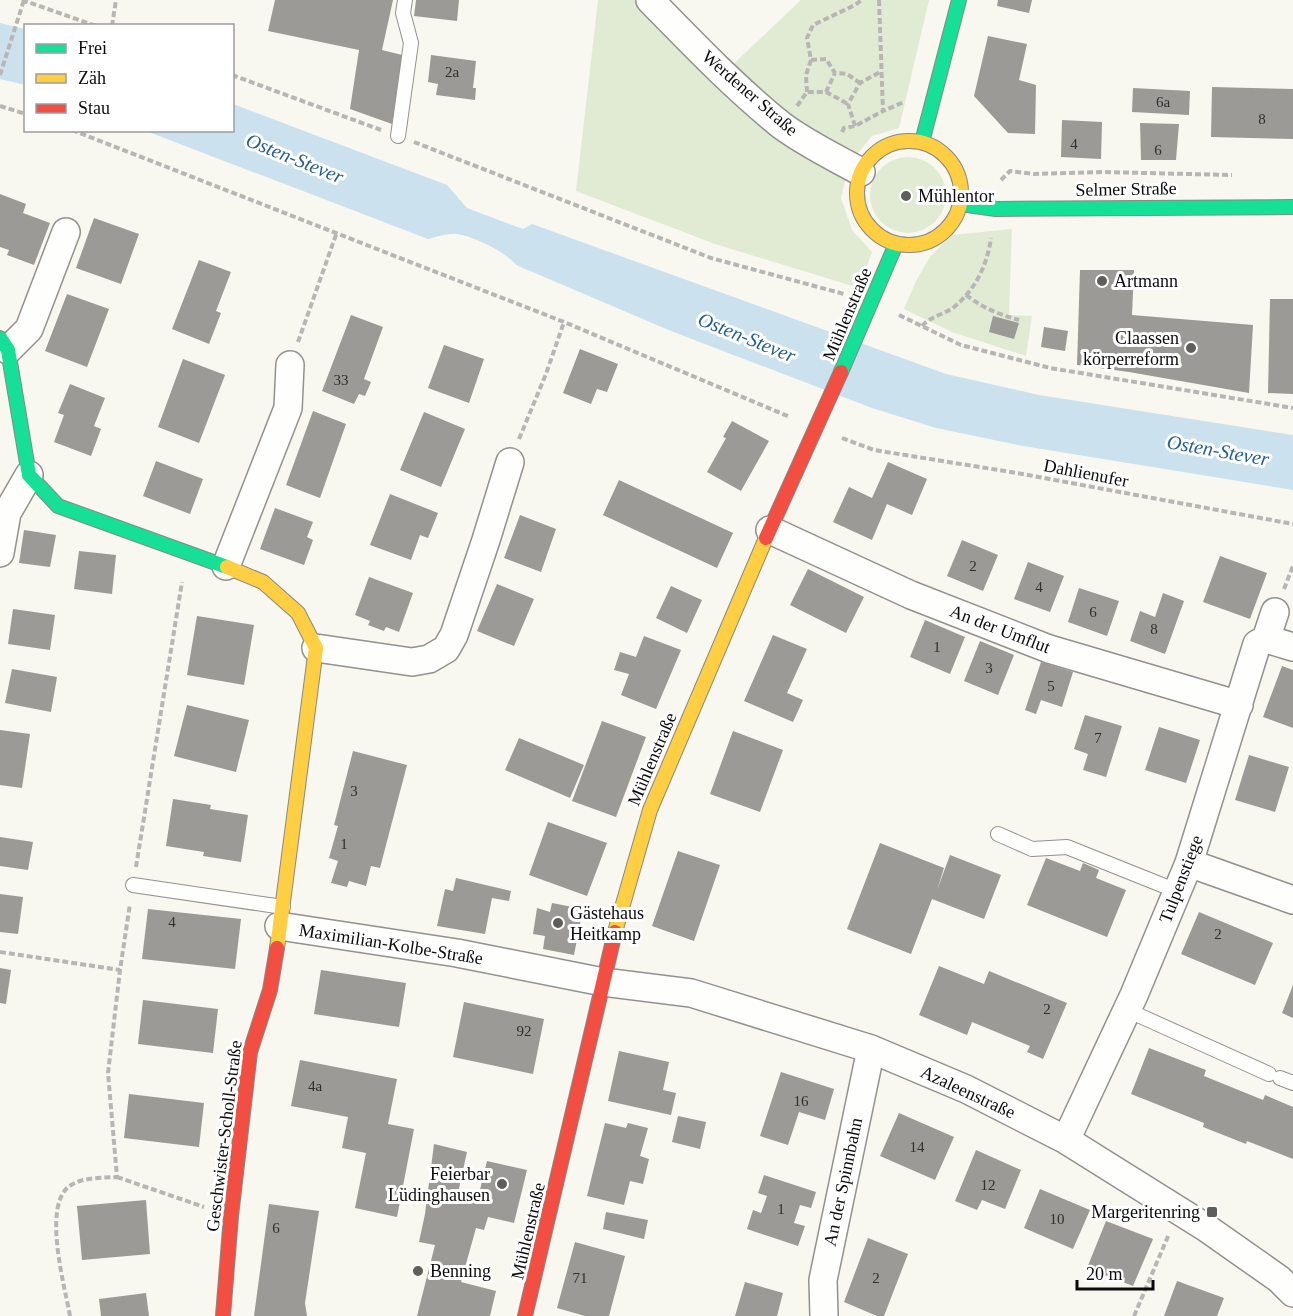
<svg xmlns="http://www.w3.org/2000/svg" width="1293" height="1316" font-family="'Times New Roman',serif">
<rect width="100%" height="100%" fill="#f8f7f0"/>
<path fill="#e1ebd3" d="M 598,0 L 651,0 L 724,73 L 801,0 L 929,0 L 899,128 L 872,136 L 849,164 L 841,198 L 852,230 L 872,252 L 859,288 L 715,244 L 576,191 Z
M870 195a38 38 0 1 1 76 0a38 38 0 1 1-76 0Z
M 1012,229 L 1009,315 L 1032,316 L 1026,356 L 952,332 L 904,309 L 916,281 L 930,257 L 952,235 Z"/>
<path fill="#cbe2ee" d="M 0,23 L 25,29 L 25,85 L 0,79 Z
M 233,104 L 447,185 L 467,208 L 523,229 L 532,224 L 946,374 L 1039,395 L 1293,435 L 1293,490 L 1023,446 L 936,428 L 872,408 L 671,331 L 516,265 C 506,252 473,236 457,234 C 448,233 437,237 428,239 L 146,131 L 232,130 Z"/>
<path fill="#9b9a96" d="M 275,0 L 393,0 L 382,50 L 402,55 L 392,124 L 350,109 L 359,50 L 268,31 Z
M 416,0 L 459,0 L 457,21 L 414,16 Z
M 998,0 L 1032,0 L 1029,13 L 997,6 Z
M 988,36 L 1027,44 L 1019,80 L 1036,85 L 1035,134 L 1008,133 L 974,96 Z
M 431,55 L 476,61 L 473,88 L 476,88 L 475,100 L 436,95 L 438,84 L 428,82 Z
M 1212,87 L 1293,89 L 1293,139 L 1211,137 Z
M 1133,88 L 1190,91 L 1189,115 L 1132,112 Z
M 1062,120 L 1102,122 L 1101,159 L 1061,157 Z
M 1140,123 L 1179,124 L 1176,160 L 1141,160 Z
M 0,194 L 26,204 L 23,213 L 50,223 L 34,265 L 7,255 L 9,250 L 0,247 Z
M 94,218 L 139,234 L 121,284 L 76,268 Z
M 199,260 L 231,272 L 216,311 L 221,313 L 209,344 L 172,329 Z
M 1080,270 L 1134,270 L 1132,315 L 1253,325 L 1249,393 L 1129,372 L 1077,365 Z
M 67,294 L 109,309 L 87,367 L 45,351 Z
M 1270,299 L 1293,299 L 1293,394 L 1268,393 Z
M 351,315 L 383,327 L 364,379 L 371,382 L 365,396 L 359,394 L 354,404 L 322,391 Z
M 993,316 L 1019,323 L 1014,339 L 989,332 Z
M 1044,327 L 1068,331 L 1065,351 L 1041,347 Z
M 444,345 L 484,359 L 469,403 L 428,388 Z
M 580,349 L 618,364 L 607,392 L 597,389 L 591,404 L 563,393 Z
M 183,359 L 225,375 L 199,443 L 158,427 Z
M 70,384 L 105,398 L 94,426 L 101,429 L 91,456 L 54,442 L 64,415 L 58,413 Z
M 313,411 L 346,424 L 320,498 L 286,485 Z
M 424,412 L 465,429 L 441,487 L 400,470 Z
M 732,421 L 769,441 L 741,491 L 707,472 L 726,438 L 723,437 Z
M 156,461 L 203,479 L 190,514 L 143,496 Z
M 888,462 L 927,479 L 912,515 L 887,504 L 872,540 L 833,522 L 849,487 L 872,498 Z
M 619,480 L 733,533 L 717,568 L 603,515 Z
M 390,494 L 438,513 L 428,538 L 420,535 L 411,560 L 370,545 Z
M 275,508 L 313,522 L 307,537 L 313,540 L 304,565 L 260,549 Z
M 520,515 L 556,529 L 541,572 L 504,558 Z
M 24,530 L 56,535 L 50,567 L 19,563 Z
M 962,540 L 998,555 L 983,591 L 947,576 Z
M 79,551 L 116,555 L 112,594 L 74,589 Z
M 1220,556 L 1267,573 L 1250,619 L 1203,602 Z
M 1028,562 L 1064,576 L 1050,612 L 1014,599 Z
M 808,569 L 864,597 L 846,633 L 790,605 Z
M 369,577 L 413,593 L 399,632 L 386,627 L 384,631 L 368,625 L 370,621 L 355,615 Z
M 497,584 L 534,599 L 514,646 L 477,631 Z
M 671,586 L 702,600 L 687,633 L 656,618 Z
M 1079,588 L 1119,601 L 1107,636 L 1068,622 Z
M 1163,593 L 1184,601 L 1165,654 L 1130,641 L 1140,611 L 1155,617 Z
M 13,609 L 55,615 L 50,650 L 8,644 Z
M 197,616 L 254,625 L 244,685 L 187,675 Z
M 925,620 L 965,637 L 950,674 L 910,657 Z
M 773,635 L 807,649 L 787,693 L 803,700 L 793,722 L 744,701 Z
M 644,636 L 681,650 L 656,709 L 621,695 L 629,674 L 614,670 L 620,652 L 636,657 Z
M 980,641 L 1014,655 L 998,695 L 964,681 Z
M 1041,662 L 1073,672 L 1062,707 L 1041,700 L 1036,714 L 1025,710 Z
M 1282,666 L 1293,670 L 1293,728 L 1263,717 Z
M 12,669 L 57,677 L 51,712 L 5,703 Z
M 187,705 L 249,720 L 236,772 L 174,756 Z
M 1085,715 L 1122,726 L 1106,777 L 1083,770 L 1088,754 L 1074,749 Z
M 602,721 L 646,737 L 616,817 L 572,801 Z
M 1159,727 L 1200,740 L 1186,783 L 1145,770 Z
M 0,730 L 30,734 L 22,788 L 0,785 Z
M 733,731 L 783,750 L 760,812 L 710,794 Z
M 519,738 L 584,765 L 570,798 L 505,770 Z
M 353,751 L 407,765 L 380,868 L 371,866 L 366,886 L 349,881 L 347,887 L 331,883 L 338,861 L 329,858 L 338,826 L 334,825 Z
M 1249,755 L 1289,767 L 1275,812 L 1235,800 Z
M 173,799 L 211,805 L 210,809 L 248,815 L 241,862 L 203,856 L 204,852 L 166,846 Z
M 548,822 L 607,843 L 587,896 L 529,875 Z
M 0,837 L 33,842 L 28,870 L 0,866 Z
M 880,843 L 944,868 L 937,890 L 950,855 L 1001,875 L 984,919 L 932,899 L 911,954 L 847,929 Z
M 678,851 L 720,865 L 694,941 L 652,926 Z
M 1046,858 L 1080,871 L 1083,863 L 1099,870 L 1096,878 L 1126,890 L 1107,937 L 1027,905 Z
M 456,878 L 511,891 L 509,901 L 492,898 L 485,934 L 437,926 L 445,889 L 453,891 Z
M 0,894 L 23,897 L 18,934 L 0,932 Z
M 552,903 L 583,909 L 574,955 L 543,949 L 545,936 L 533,934 L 537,908 L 550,912 Z
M 148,909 L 241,919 L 235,969 L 142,959 Z
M 1199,912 L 1273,943 L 1255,985 L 1181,954 Z
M 939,966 L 984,984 L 989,971 L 1067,1003 L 1043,1059 L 1027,1052 L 1030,1046 L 972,1022 L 967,1035 L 919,1015 Z
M 0,968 L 11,970 L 6,1004 L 0,1003 Z
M 321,970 L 406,983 L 399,1027 L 314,1014 Z
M 1293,985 L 1293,1018 L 1282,1013 Z
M 143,1000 L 218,1009 L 213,1053 L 138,1044 Z
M 464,1002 L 544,1019 L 533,1074 L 453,1057 Z
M 1149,1048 L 1206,1070 L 1204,1076 L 1263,1100 L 1265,1095 L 1293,1107 L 1293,1159 L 1247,1141 L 1246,1144 L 1203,1127 L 1204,1123 L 1131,1094 Z
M 619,1051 L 669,1062 L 663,1090 L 676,1093 L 671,1115 L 608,1101 Z
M 300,1060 L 397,1079 L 388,1124 L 414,1129 L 397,1217 L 355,1208 L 366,1153 L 342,1148 L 348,1117 L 291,1106 Z
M 781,1072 L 834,1089 L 825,1120 L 799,1112 L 788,1145 L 760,1136 Z
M 129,1094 L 204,1103 L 199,1147 L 124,1138 Z
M 899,1113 L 954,1137 L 935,1180 L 880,1156 Z
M 678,1116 L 706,1122 L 700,1149 L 672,1142 Z
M 605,1123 L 626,1128 L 628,1123 L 648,1128 L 640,1156 L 649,1159 L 643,1184 L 630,1181 L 624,1205 L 587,1196 Z
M 434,1144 L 467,1152 L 458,1193 L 478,1198 L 487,1161 L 527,1170 L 514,1223 L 488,1217 L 484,1230 L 476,1228 L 461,1282 L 496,1291 L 490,1316 L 417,1316 L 435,1245 L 419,1242 L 425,1214 Z
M 976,1150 L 1021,1170 L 1005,1209 L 982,1200 L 977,1210 L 955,1201 Z
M 764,1175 L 816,1192 L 811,1208 L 800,1205 L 794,1223 L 805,1226 L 798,1246 L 747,1229 L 753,1210 L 761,1213 L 767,1196 L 758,1193 Z
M 1040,1189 L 1090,1210 L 1073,1249 L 1024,1228 Z
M 146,1200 L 150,1254 L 82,1260 L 77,1206 Z
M 269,1204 L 319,1211 L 305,1303 L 307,1316 L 254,1316 Z
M 606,1212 L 648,1220 L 644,1239 L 603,1229 Z
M 1106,1221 L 1153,1239 L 1133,1286 L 1087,1268 Z
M 868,1238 L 908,1254 L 884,1316 L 877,1316 L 844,1302 Z
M 575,1242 L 625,1256 L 609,1316 L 585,1316 L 557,1308 Z
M 1177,1281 L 1224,1298 L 1217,1316 L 1164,1316 Z
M 745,1282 L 783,1293 L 777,1316 L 735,1316 Z
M 146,1293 L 149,1316 L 101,1316 L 99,1299 Z"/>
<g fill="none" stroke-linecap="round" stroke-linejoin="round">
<defs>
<path id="lane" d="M 398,136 L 411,43 L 403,13 L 405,0
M 998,834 L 1032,849 L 1067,847 L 1177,891
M 133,885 L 283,907
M 1127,1010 L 1269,1074
M 1280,1078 L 1293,1083"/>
<path id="street" d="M 650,0 C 692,43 734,87 781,125 C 805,143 834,157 861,172
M 8,350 L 29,329 L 66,232
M 770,530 L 911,595 L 1049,649 L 1239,705
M 0,553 L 7,513 L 29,475
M 226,566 L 288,408 L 290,365
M 1266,639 L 1293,647
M 316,648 L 412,662 L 429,659 L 446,649 L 454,635 L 486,540 L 510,462
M 1189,863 L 1293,900
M 279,926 L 457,953 L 603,982 L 691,993 L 871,1049 L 966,1089 L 1066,1140 L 1205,1227 L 1279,1279 L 1293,1293
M 1066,1140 L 1134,995 L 1189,863 L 1257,644 L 1266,639 L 1275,612
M 824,1316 L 823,1280 L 871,1049"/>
<path id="fast" d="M 922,142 L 959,0
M 960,204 L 996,209 L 1293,207
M 0,338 L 8,350 L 29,475 L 58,506 L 227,567
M 841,372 L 896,244"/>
<path id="slow" d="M857 193a52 52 0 1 1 104 0a52 52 0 1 1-104 0Z
M 227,567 L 263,582 L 298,613 L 316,648 L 277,948
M 615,932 L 650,810 L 766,538"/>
<path id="jam" d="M 766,538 L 841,372
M 223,1316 L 231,1216 L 250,1052 L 270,990 L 277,948
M 525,1316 L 615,932"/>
</defs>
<use href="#lane" stroke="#92918e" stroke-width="16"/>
<use href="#street" stroke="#92918e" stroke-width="30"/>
<use href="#fast" stroke="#888885" stroke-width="16"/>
<use href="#slow" stroke="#888885" stroke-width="16"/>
<use href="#jam" stroke="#888885" stroke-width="16"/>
<path stroke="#b7b6b5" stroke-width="4" stroke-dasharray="6 3" stroke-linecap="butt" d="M 22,0 L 96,26
M 879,0 L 883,111 L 904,102
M 112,26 L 116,0
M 811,60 L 826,59 L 835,73 L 847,74 L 860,83
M 0,75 L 24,0
M 232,75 L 381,130
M 807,92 L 806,75 L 811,60 L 807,38 L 813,25 L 855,5 L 862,0
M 826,92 L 835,73
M 0,106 L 26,114
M 797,106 L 807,92 L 826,92 L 848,104
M 855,126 L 848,104 L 860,83 L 880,72
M 72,130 L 564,322 L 790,417
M 842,132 L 844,128 L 855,126 L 883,111
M 414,142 L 711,258 L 844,294
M 1001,180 L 1010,171 L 1034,174 L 1102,172 L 1232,175
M 966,295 C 983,308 998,314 1019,320
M 899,315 L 961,345 L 1050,368 L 1293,408
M 922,326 C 931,316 943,315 954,307 C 976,289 987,265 991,238
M 298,342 L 337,232
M 842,438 L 874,450 L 1017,473 L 1293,524
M 519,439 L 546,374 L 564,322
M 1284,589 L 1293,566
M 136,867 L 182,582
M 0,952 L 120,970
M 117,1177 L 204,1207
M 70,1316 C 65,1287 41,1203 71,1185 C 84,1177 102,1178 117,1177 L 108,1073 L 120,970 L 130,904
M 1134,1316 L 1169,1234"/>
<use href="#lane" stroke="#fefefd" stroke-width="14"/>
<use href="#street" stroke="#fefefd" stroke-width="27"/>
<use href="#fast" stroke="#16e098" stroke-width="14"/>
<use href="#slow" stroke="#ffcf43" stroke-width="14"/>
<use href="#jam" stroke="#f24e42" stroke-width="14"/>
</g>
<g fill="#5e5e5b" stroke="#fff" stroke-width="2">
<circle cx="906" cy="196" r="6"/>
<circle cx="1102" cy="281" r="6"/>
<circle cx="1191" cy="348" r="6"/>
<circle cx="558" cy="923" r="6"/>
<circle cx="502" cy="1184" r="6"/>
<rect x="1206" y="1206" width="12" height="12" rx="3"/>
<circle cx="418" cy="1271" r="6"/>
</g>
<g text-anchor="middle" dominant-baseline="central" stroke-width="6" stroke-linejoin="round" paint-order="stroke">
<g font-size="15" fill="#2f2f2e">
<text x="452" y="72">2a</text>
<text x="1163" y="102">6a</text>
<text x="1262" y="119">8</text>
<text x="1074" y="144">4</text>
<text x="1158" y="150">6</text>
<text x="341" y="380">33</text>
<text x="973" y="566">2</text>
<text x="1039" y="587">4</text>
<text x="1093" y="612">6</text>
<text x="1154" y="629">8</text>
<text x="937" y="647">1</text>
<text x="989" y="668">3</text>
<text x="1051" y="686">5</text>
<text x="1098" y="738">7</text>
<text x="354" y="791">3</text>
<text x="344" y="844">1</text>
<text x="172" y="922">4</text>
<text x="1218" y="934">2</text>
<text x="1047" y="1009">2</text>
<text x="524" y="1031">92</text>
<text x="315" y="1086">4a</text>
<text x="801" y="1101">16</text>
<text x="917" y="1147">14</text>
<text x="988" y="1185">12</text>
<text x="781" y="1209">1</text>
<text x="1057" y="1219">10</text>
<text x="276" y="1228">6</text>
<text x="580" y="1278">71</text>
<text x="876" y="1278">2</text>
</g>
<g font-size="18" fill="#0b0b0b" stroke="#fff">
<text transform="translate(750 93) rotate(41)">Werdener Straße</text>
<text transform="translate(1126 189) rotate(-1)">Selmer Straße</text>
<text transform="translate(847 314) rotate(-67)">Mühlenstraße</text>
<text transform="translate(1086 473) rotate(11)">Dahlienufer</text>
<text transform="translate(1000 629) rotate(21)">An der Umflut</text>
<text transform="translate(652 759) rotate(-67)">Mühlenstraße</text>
<text transform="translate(1181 879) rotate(-69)">Tulpenstiege</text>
<text transform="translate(391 944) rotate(9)">Maximilian-Kolbe-Straße</text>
<text transform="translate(968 1092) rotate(25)">Azaleenstraße</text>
<text transform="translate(224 1136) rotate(-83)">Geschwister-Scholl-Straße</text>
<text transform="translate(843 1182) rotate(-78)">An der Spinnbahn</text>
<text transform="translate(528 1231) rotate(-77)">Mühlenstraße</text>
</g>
<g font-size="18" fill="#0b0b0b" stroke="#fff" text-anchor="start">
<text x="918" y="196">Mühlentor</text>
<text x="1114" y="281">Artmann</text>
<text x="1179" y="338" text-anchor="end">Claassen<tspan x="1179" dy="21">körperreform</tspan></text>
<text x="570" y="913">Gästehaus<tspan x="570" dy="21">Heitkamp</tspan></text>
<text x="490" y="1174" text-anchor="end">Feierbar<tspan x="490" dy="21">Lüdinghausen</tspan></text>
<text x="1200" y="1212" text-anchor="end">Margeritenring</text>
<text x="430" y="1271">Benning</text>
</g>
<g font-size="20" font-style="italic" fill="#265f8c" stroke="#fff">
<text transform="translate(295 158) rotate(22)">Osten-Stever</text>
<text transform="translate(747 337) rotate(22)">Osten-Stever</text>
<text transform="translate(1218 450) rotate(10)">Osten-Stever</text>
</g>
</g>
<rect x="24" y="24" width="210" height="108" fill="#ffffff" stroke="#9d9d9d" stroke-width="1.5"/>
<rect x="36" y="44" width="30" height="9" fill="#16e098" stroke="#9d9d9d" stroke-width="1.5"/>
<text x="78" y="54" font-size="18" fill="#0b0b0b">Frei</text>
<rect x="36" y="74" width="30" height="9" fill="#ffcf43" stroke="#9d9d9d" stroke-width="1.5"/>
<text x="78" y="84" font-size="18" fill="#0b0b0b">Zäh</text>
<rect x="36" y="104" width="30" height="9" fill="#f24e42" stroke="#9d9d9d" stroke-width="1.5"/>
<text x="78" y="114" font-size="18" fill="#0b0b0b">Stau</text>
<path d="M1077 1280v9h76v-9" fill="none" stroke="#0b0b0b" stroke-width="3"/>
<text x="1086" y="1280" font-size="18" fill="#0b0b0b" stroke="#ffffff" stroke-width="4.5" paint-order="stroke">20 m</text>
</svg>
